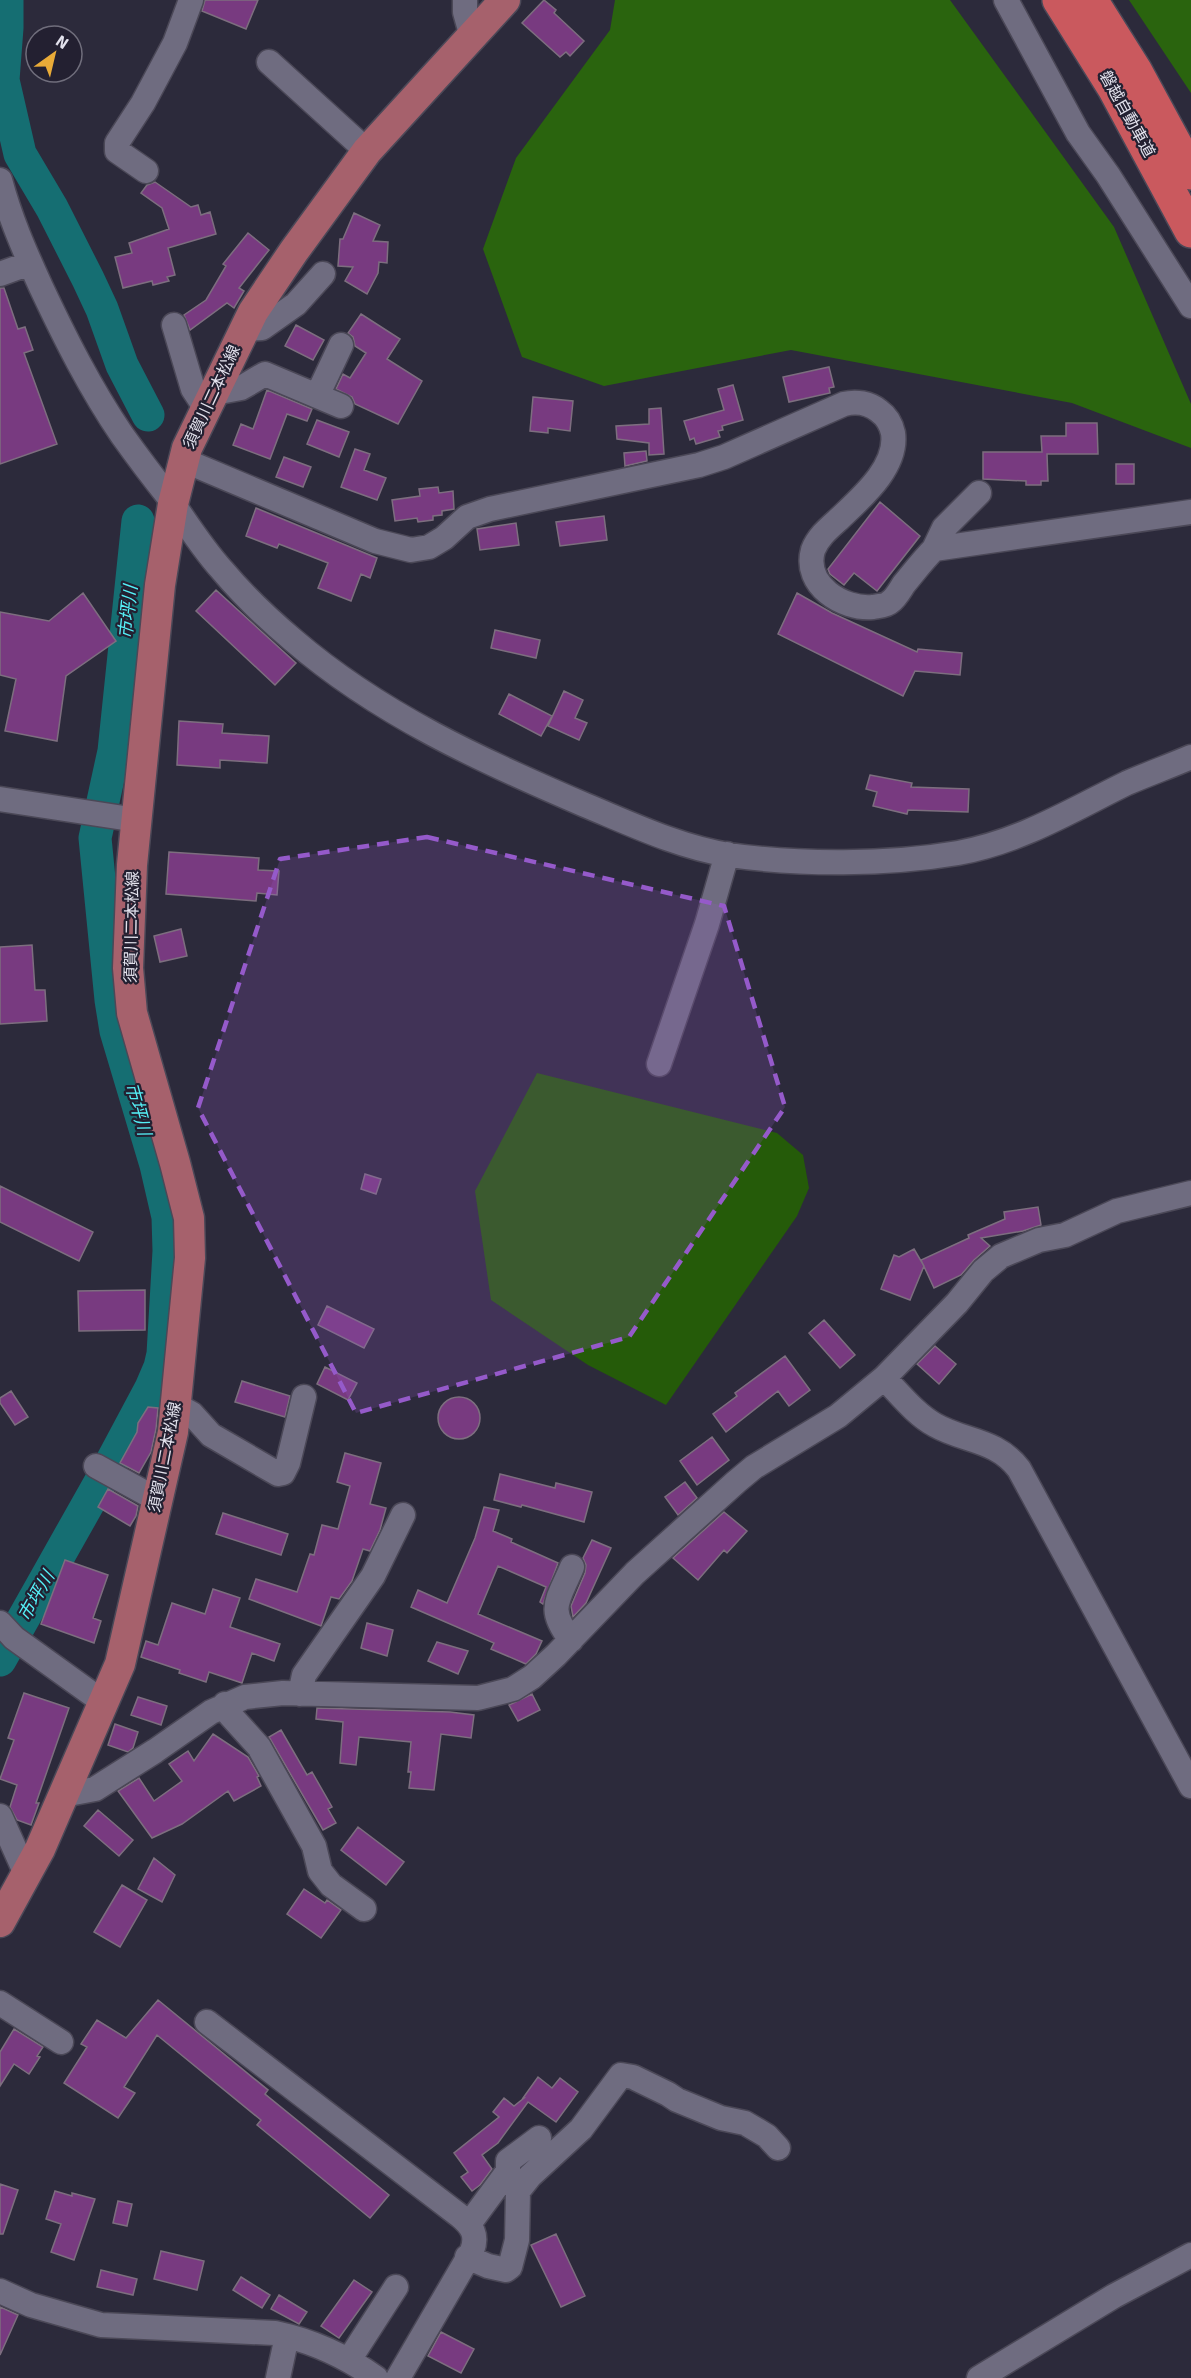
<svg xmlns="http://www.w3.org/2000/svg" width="1191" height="2378" font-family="Signika,'Noto Sans JP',sans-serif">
<rect width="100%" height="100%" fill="#2c2a3b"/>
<path fill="#255b09" d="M 537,1073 L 777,1133 L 803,1155 L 809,1188 L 797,1216 L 666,1405 L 588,1365 L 491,1300 L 475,1191 Z"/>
<path fill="#2a640e" d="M 615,0 L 950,0 L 1114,227 L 1191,404 L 1191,448 L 1072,403 L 791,350 L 604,386 L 522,357 L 483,249 L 516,158 L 610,30 Z
M 1129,0 L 1191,0 L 1191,93 Z"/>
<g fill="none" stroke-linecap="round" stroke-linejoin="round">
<path stroke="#156e72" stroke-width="33" d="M 7,0 L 7,28 L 3,80 L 20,154 L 52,208 L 88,279 L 102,309 L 122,365 L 148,415
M 0,1660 L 111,1463 L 151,1388 L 160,1367 L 163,1354 L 169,1251 L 168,1217 L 156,1165 L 116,1031 L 111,1000 L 95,838 L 114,751 L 138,521"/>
</g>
<path fill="#783a80" stroke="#7d6e7f" stroke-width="1.5" d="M 205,0 L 258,0 L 246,29 L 202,11 Z
M 544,0 L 556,10 L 554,13 L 584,41 L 570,56 L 566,52 L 560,57 L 522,23 Z
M 155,182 L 191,207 L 198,205 L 201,215 L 210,212 L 216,234 L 168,248 L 175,275 L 167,277 L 169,281 L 153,285 L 152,281 L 123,288 L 115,257 L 132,253 L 129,243 L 169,229 L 162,208 L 141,193 L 147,185 Z
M 354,213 L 380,225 L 373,241 L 388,242 L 387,263 L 379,262 L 378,273 L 367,294 L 345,281 L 353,267 L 338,266 L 340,239 L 343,239 Z
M 248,233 L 269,250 L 239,288 L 244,291 L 234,308 L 227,303 L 190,330 L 184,315 L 206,300 L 226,266 L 223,264 Z
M 0,288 L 4,288 L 18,329 L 25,327 L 33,350 L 24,353 L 57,444 L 0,464 Z
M 361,314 L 400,339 L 387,359 L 422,381 L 398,424 L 355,404 L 352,397 L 336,389 L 343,374 L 350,378 L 366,353 L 355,346 L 353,337 L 348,333 Z
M 296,325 L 324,340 L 313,360 L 285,346 Z
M 829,367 L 834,387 L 829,388 L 830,393 L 789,402 L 783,377 Z
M 733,385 L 743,420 L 722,426 L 723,430 L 718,431 L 720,437 L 696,444 L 694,438 L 690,440 L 684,421 L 724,410 L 718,389 Z
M 267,390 L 312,409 L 307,421 L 287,414 L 270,459 L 233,445 L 241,424 L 253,429 Z
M 533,397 L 573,401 L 570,431 L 548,428 L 548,433 L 530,431 Z
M 661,408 L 664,454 L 649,455 L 649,443 L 617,439 L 616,426 L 649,424 L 649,409 Z
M 317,420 L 349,432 L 339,457 L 307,444 Z
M 1066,423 L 1097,423 L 1098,454 L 1047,454 L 1048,481 L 1041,481 L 1041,485 L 1026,485 L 1026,481 L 983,479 L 983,452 L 1042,452 L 1041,436 L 1066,436 Z
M 355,449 L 370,454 L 364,470 L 386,478 L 377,500 L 341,487 Z
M 646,451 L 647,461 L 625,466 L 624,453 Z
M 284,457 L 311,467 L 303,487 L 276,477 Z
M 1116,464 L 1134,464 L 1134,484 L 1116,484 Z
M 438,487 L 439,493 L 453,491 L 454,509 L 442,511 L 442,515 L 433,516 L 433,520 L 418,522 L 417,518 L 395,521 L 392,500 L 420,496 L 419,489 Z
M 880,502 L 920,536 L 877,591 L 854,573 L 844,585 L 830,574 L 828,569 Z
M 256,508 L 377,558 L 370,578 L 361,574 L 351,601 L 318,588 L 328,563 L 279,544 L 277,548 L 246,536 Z
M 604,516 L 607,540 L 560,546 L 556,522 Z
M 516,523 L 519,545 L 480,550 L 477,529 Z
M 216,590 L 296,663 L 275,685 L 196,611 Z
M 83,593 L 116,641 L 66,676 L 57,741 L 5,731 L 16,679 L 0,675 L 0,612 L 49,621 Z
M 797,593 L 832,613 L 917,652 L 918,649 L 962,653 L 960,675 L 915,671 L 903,696 L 778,634 Z
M 495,630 L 540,640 L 536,658 L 491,648 Z
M 564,691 L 583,700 L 575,718 L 587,723 L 579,740 L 548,726 Z
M 509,694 L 552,716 L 541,736 L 499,714 Z
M 179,721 L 223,724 L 222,733 L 269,736 L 267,763 L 220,760 L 220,768 L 177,765 Z
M 870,775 L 912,783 L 911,787 L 969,789 L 968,812 L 908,810 L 907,814 L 873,806 L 877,792 L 866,789 Z
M 169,852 L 259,858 L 258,870 L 279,871 L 277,895 L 257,893 L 256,901 L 166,894 Z
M 181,929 L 187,956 L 160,962 L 154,936 Z
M 32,945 L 35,990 L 45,990 L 47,1021 L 0,1024 L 0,947 Z
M 365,1174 L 381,1179 L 376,1194 L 361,1189 Z
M 0,1186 L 93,1232 L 79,1261 L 0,1222 Z
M 1038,1207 L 1041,1225 L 1023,1231 L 981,1238 L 990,1246 L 974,1260 L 961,1275 L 934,1288 L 921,1260 L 969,1238 L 968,1235 L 1005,1219 L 1004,1212 Z
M 914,1249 L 924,1266 L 910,1300 L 881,1289 L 894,1255 L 899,1257 Z
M 145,1290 L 145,1330 L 79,1331 L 78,1291 Z
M 327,1306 L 374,1329 L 364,1348 L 318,1325 Z
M 824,1320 L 855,1355 L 840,1368 L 809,1333 Z
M 935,1346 L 956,1364 L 939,1384 L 917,1364 Z
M 785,1356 L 810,1390 L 789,1406 L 778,1391 L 726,1432 L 713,1414 L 737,1396 L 735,1393 Z
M 325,1367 L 357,1383 L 348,1400 L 317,1384 Z
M 242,1381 L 290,1396 L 285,1417 L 235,1402 Z
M 11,1391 L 28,1417 L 15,1425 L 0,1403 L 0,1398 Z
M438 1418a21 21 0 1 1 42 0a21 21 0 1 1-42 0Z
M 148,1407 L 158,1408 L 156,1429 L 151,1452 L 139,1473 L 120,1463 L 137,1432 L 138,1423 Z
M 712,1437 L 729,1460 L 697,1485 L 680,1461 Z
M 345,1453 L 381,1463 L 370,1504 L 386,1508 L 380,1530 L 370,1551 L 363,1549 L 352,1581 L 339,1599 L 331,1597 L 321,1626 L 249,1599 L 256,1579 L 297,1592 L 310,1554 L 314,1555 L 322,1525 L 338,1529 L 350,1486 L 337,1482 Z
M 500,1474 L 555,1488 L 556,1483 L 592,1492 L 584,1522 L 522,1505 L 521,1507 L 494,1500 Z
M 685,1482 L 697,1498 L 678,1515 L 665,1497 Z
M 108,1489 L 138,1506 L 136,1516 L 130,1526 L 98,1507 Z
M 484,1507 L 499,1510 L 493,1531 L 512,1539 L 511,1542 L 558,1563 L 543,1604 L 540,1602 L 546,1587 L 498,1566 L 478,1614 L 542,1641 L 536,1654 L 526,1664 L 491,1649 L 494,1643 L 411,1607 L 418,1590 L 447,1603 L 475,1538 Z
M 724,1512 L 747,1531 L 727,1553 L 724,1550 L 698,1580 L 673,1558 Z
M 223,1513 L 288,1534 L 281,1555 L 216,1534 Z
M 592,1540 L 611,1548 L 586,1603 L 573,1617 L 571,1606 L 585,1573 L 586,1565 L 583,1558 Z
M 65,1560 L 108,1575 L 93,1618 L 101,1621 L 94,1643 L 41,1624 Z
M 213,1589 L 240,1598 L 230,1627 L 280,1644 L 274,1661 L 252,1653 L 242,1683 L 209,1672 L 206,1682 L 179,1673 L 180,1670 L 141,1657 L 146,1641 L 158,1645 L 172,1603 L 205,1614 Z
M 367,1623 L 393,1630 L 387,1656 L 361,1648 Z
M 437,1642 L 468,1651 L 458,1674 L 428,1661 Z
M 24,1693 L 69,1708 L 36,1803 L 39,1803 L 31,1825 L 17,1820 L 10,1807 L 17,1785 L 0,1779 L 14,1740 L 8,1738 Z
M 532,1694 L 540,1710 L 518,1721 L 509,1705 Z
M 138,1697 L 167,1706 L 161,1725 L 131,1715 Z
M 317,1708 L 450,1712 L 474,1715 L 471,1738 L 441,1734 L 434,1790 L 409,1788 L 411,1772 L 408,1772 L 411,1742 L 359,1737 L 356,1765 L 340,1763 L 343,1722 L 316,1719 Z
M 115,1724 L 138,1732 L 133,1748 L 128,1752 L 108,1745 Z
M 281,1730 L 307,1775 L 312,1772 L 332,1807 L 328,1809 L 336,1823 L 323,1830 L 269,1737 Z
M 213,1734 L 248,1757 L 259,1776 L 257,1777 L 261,1786 L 234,1801 L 228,1791 L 182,1824 L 152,1838 L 118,1791 L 139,1778 L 154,1801 L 182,1781 L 169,1764 L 188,1751 L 194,1761 Z
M 98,1810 L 133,1840 L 119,1856 L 84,1826 Z
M 358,1827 L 404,1862 L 386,1885 L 341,1850 Z
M 154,1858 L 175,1875 L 162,1902 L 138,1889 Z
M 122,1885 L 147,1900 L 120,1947 L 94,1932 Z
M 304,1889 L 325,1903 L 327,1900 L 341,1910 L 321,1938 L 287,1914 Z
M 158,2000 L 268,2090 L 265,2094 L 389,2195 L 370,2218 L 257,2125 L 261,2120 L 157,2035 L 124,2087 L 135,2093 L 118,2118 L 64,2083 L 87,2047 L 81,2044 L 97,2020 L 126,2038 Z
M 14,2029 L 43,2047 L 37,2056 L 40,2057 L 29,2074 L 14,2064 L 0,2086 L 0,2052 Z
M 538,2077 L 552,2088 L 560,2078 L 578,2092 L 556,2122 L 528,2102 L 498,2143 L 482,2155 L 492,2169 L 480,2185 L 472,2191 L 461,2177 L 468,2172 L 454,2153 L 499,2117 L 493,2112 L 504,2098 L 514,2106 L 524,2098 L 523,2098 Z
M 0,2184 L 18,2190 L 3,2234 L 0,2234 Z
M 55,2191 L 72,2196 L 72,2193 L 95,2199 L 74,2260 L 51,2252 L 61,2224 L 46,2219 Z
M 118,2201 L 132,2204 L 127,2226 L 113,2223 Z
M 556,2234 L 585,2296 L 561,2307 L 531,2245 Z
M 161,2251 L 204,2261 L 197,2290 L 154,2279 Z
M 101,2270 L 137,2279 L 133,2295 L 97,2287 Z
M 241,2277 L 270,2295 L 262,2308 L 233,2290 Z
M 354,2280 L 372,2292 L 339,2338 L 321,2326 Z
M 279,2295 L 307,2312 L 299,2324 L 271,2309 Z
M 0,2307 L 18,2315 L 0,2355 Z
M 441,2332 L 474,2349 L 461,2373 L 428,2356 Z"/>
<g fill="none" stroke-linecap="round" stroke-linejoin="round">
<defs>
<path id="minor" d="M 465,0 L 465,12 L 472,37
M 1006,0 L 1078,133 L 1108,175 L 1191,306
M 269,62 L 367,151
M 146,171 L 117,151 L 117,143 L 143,103 L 175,43 L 191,0
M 0,180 C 10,218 25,252 41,287 C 65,338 90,388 122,435 C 137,456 152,476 168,496 C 185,521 202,548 222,570 C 243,595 268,619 293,640 C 379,714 482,761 585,805 C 631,824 679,847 729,855 C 799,865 888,865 958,853 C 1022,841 1070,811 1127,783 C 1148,774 1170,766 1191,757
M 0,274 L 30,263
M 174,325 L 193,389 L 206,409
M 245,329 L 262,328 L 296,304 L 323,274
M 214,393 L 241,388 L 265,374 L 341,406
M 317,396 L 341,345
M 183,460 L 375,541 L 411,550 L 429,547 L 444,538 L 467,517 L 490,509 L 699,465 L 724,457 L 844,404 C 856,401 869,403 879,411 C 886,416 891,424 893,433 C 898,467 861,498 839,519 C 829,528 818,537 813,550 C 803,585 843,610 873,607 C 878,606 886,606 890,602 C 896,598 900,590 904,584 C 914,572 923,560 934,549 L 1191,512
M 934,549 L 944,528 L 979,493
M 0,799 L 137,820
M 659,1064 L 707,924 L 727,854
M 884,1378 C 899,1393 915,1414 935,1425 C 965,1442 996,1439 1019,1469 L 1191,1786
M 176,1405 L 192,1414 L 211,1435 L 278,1474 L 283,1473 L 288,1463 L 304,1397
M 96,1466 L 158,1500
M 0,1623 L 14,1638 L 103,1702
M 571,1640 C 546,1608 558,1601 572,1567
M 300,1694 L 304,1675 L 373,1576 L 403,1515
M 225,1704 L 230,1715 L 259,1747 L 314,1846 L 320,1871 L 331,1885 L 364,1909
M 63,1795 L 95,1789 L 155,1751 L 211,1712 L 245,1697 L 283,1693 L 478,1698 L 513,1689 L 532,1677 L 556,1655 L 635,1573 L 736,1482 L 754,1467 L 838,1416 L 884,1378 L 957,1303 L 983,1271 L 1001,1256 L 1039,1240 L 1065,1235 L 1117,1211 L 1191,1193
M 0,1816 L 22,1865 L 30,1869
M 0,2003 L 61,2042
M 207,2022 L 460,2216 C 472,2226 478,2235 472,2251 L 398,2378
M 469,2224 L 508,2171 L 508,2161 L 539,2138
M 467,2257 L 488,2266 L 506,2270 L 510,2267 L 517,2240 L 518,2191 L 530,2176 L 581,2129 L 621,2075 L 633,2077 L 668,2094 L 677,2100 L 721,2118 L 745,2123 L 767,2136 L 778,2148
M 0,2291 L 31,2305 L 101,2325 L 275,2333 C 313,2341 344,2355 376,2378
M 349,2360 L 396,2287
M 278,2378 L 287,2336
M 979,2378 L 1114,2296 L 1191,2255"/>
<path id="major" d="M 0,1922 L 40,1849 L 120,1664 L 173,1432 L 190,1258 L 189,1218 L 175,1163 L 132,1013 L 128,968 L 132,865 L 160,585 L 173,504 L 187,448 L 253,312 L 294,251 L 367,151 L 505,0"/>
<path id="highway" d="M 1059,0 L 1114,88 L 1191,231
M 1091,0 L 1135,70 L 1191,173"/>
</defs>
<use href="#minor" stroke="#4b4857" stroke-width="27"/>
<use href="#major" stroke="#4b4857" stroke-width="33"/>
<use href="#highway" stroke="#4b4857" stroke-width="36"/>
<use href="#minor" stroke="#6f6c80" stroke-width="24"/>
<use href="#major" stroke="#a6616c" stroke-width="30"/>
<use href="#highway" stroke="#ca595e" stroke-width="33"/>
</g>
<path fill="#955aca" fill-opacity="0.2" stroke="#955aca" stroke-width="4.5" stroke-dasharray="12 8" stroke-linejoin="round" d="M 427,837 L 724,906 L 785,1107 L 629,1337 L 356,1413 L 198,1108 L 280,859 Z"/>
<g text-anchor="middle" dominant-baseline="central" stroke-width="4.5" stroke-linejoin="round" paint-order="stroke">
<g font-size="16" fill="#e3e2ed" stroke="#232031">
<text transform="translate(1127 114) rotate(61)">磐越自動車道</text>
<text transform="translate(212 397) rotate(-65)">須賀川二本松線</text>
<text transform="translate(132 927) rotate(-89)">須賀川二本松線</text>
<text transform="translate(165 1457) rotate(-79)">須賀川二本松線</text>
</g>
<g font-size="18" font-style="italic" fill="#55f0f7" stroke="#232031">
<text transform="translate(128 612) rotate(-84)">市坪川</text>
<text transform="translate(138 1109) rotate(75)">市坪川</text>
<text transform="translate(36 1596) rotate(-60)">市坪川</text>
</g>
</g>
<g transform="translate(54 54) rotate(34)"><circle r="28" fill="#232031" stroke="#706e7c" stroke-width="1.5"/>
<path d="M0-4.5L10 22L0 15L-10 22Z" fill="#e9ab38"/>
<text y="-9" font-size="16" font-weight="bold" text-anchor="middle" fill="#e3e2ed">N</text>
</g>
</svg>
